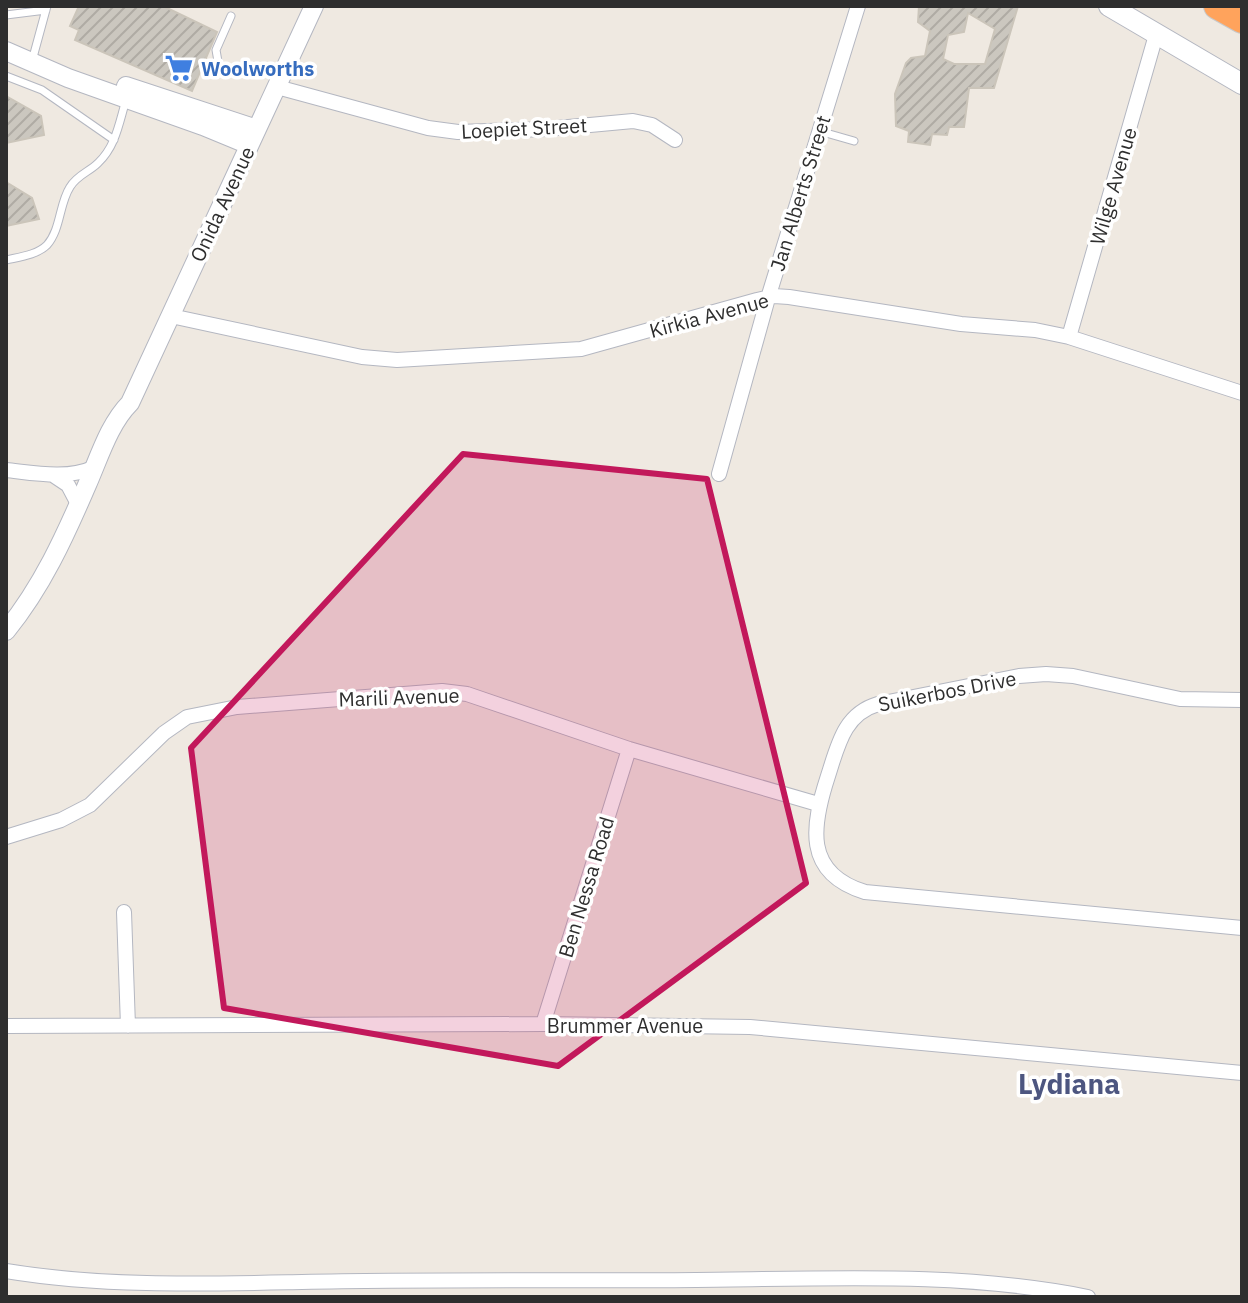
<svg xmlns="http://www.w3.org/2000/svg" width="1248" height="1303" font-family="'IBM Plex Sans',sans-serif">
<defs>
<pattern id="building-hatch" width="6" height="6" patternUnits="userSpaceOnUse" patternTransform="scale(2)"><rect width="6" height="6" fill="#cbc7bf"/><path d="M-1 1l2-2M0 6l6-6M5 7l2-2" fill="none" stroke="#afaba4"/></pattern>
</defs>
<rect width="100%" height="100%" fill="#efe9e1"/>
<path fill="url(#building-hatch)" stroke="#cbc5ba" stroke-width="2" fill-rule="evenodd" d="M 79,6 L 163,6 L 217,32 L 192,91 L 75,40 L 79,30 L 70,26 Z
M 919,6 L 1018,6 L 994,88 L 969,88 L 964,127 L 949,127 L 947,135 L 932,134 L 930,145 L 908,142 L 909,131 L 896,126 L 895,94 L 906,63 L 911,58 L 925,56 L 930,31 L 918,22 ZM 968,13 L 995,29 L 985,64 L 954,64 L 943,59 L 948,35 L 964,32 Z
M 6,96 L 41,116 L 44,135 L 6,143 Z
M 6,182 L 32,198 L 39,219 L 6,226 Z"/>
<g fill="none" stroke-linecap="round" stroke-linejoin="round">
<defs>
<path id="service" d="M 6,15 L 46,10
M 32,61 L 47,6
M 219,67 L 216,50 L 231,16
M 6,76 L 42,90 L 114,140
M 819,131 L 854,141
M 6,260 C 19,257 37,255 47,245 C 61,229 59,204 70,187 C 77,175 89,172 98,163 C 116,146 119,123 126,100"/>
<path id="minor" d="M 277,87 L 428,128 L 458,132 L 547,129 L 633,121 L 652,125 L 675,140
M 171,316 L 362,357 L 397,360 L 581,349 L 757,300 L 774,296 L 789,297 L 961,324 L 1035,330 L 1069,337 L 1242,393
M 1069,337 L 1156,35
M 6,470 C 34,473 68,480 95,467
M 719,474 L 768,298 L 858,6
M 53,475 L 68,485 L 78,504
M 1242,700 L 1180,699 L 1073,676 L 1046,674 L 1019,676 L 878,704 C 844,714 838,745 828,776 C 812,825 803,873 865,892 L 1242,928
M 6,837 L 61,820 L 90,805 L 164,733 L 187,717 L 237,707 L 442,691 L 467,694 L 629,749 L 818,804
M 124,912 L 128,1026
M 543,1024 L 629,749
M 6,1026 L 543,1024 L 750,1027 L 1242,1073
M 6,1271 C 103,1287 204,1284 302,1282 C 433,1279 564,1281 696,1280 C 826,1279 959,1271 1088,1297"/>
<path id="tertiary" d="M 6,51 L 68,78 L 203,126 L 249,145
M 126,86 L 257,129
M 6,631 C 42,587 65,536 87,485 C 99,458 109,424 130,403 L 314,6"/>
<path id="secondary" d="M 1109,6 L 1242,84"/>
<path id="motorway" d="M 1217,6 L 1242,20"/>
</defs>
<use href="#service" stroke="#b4b7c1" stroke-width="9"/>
<use href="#minor" stroke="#b4b7c1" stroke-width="16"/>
<use href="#tertiary" stroke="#b4b7c1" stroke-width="20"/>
<use href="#secondary" stroke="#b4b7c1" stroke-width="22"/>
<use href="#motorway" stroke="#c9c9c9" stroke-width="28"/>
<use href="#service" stroke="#fff" stroke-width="7"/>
<use href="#minor" stroke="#fff" stroke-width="14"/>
<use href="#tertiary" stroke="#fff" stroke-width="18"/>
<use href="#secondary" stroke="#fff" stroke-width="20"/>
<use href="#motorway" stroke="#ffa35c" stroke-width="26"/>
</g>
<path fill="#c2185b" fill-opacity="0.2" stroke="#c2185b" stroke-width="6" stroke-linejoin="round" d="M 463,454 L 707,479 L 806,883 L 558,1066 L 224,1008 L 191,748 Z"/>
<defs>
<symbol id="supermarket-bare" viewBox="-9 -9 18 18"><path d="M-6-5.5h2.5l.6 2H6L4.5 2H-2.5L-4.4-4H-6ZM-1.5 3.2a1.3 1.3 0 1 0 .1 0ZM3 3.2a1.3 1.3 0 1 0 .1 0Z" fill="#3f7fe0" stroke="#fff" stroke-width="2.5" paint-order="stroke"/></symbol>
</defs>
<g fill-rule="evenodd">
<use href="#supermarket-bare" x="159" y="48" width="40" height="40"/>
</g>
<g text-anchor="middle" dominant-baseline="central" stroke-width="7" stroke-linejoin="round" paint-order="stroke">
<g font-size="20" font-weight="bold" fill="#366cbe" stroke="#fff" text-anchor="start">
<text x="201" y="68">Woolworths</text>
</g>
<g font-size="20" fill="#2e2e2e" stroke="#fff">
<text transform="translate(524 128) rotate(-3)">Loepiet Street</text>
<text transform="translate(1113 186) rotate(-74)">Wilge Avenue</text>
<text transform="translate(800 193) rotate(-73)">Jan Alberts Street</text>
<text transform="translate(222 204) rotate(-65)">Onida Avenue</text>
<text transform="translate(709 315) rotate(-15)">Kirkia Avenue</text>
<text transform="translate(947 691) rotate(-11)">Suikerbos Drive</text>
<text transform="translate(399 697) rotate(-2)">Marili Avenue</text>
<text transform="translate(586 887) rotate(-73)">Ben Nessa Road</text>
<text x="625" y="1025">Brummer Avenue</text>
</g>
<g font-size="28" font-weight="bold" fill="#4d5680" stroke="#fff">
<text x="1069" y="1083">Lydiana</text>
</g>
</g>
<rect width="1248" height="1303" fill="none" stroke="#2e2e2e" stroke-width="16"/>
</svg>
